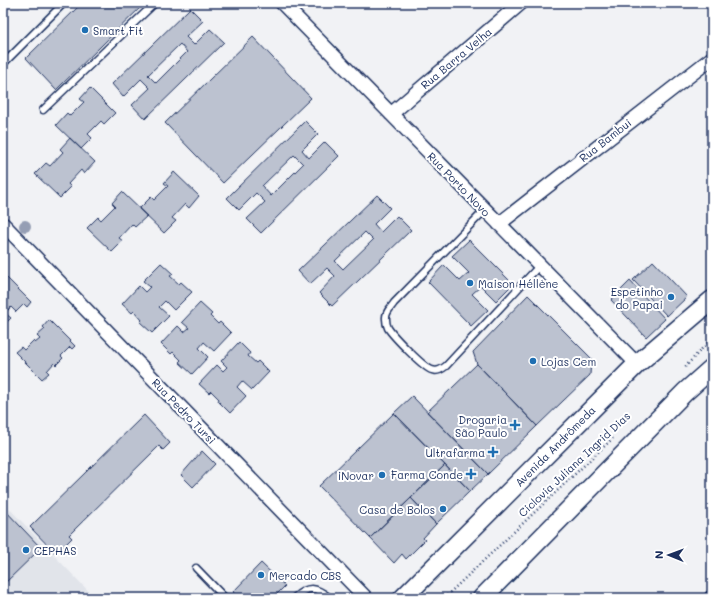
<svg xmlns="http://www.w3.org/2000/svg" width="715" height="601" font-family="Mali,sans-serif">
<rect width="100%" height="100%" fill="#f1f2f5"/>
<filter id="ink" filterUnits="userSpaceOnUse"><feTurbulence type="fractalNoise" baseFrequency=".025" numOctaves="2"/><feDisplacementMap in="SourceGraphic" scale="8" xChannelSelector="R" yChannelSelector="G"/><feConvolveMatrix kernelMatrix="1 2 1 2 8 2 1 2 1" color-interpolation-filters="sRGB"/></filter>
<g filter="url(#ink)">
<path fill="#e1e4ea" d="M 3,502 L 95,598 L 3,598 Z"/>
<path fill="#bcc2d0" stroke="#1b2f5e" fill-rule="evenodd" d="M 82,3 L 145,3 L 56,90 L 26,58 Z
M 190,8 L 203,21 L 186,37 L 194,45 L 210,29 L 224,42 L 145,119 L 132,105 L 150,88 L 141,79 L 123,97 L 112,84 ZM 180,44 L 187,52 L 156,83 L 148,75 Z
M 253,37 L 311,98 L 223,183 L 165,123 Z
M 90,88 L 115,113 L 104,124 L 101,121 L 88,134 L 92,138 L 81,149 L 56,125 L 67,113 L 70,116 L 84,102 L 80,99 Z
M 305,121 L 318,134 L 302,150 L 309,158 L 325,142 L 339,156 L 261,233 L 247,219 L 265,202 L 256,193 L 239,210 L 227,198 ZM 294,155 L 303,164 L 271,196 L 262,186 Z
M 70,138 L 95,162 L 84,174 L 81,170 L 68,184 L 71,187 L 60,198 L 35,174 L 46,163 L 50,166 L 63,152 L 60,149 Z
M 174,172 L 199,196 L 189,208 L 185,204 L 172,218 L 176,221 L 164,233 L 139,209 L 151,197 L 154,200 L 168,186 L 164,183 Z
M 122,192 L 147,216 L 135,227 L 132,224 L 119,238 L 123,241 L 112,252 L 87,228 L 98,217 L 101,220 L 115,206 L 112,203 Z
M 377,195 L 390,208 L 374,224 L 381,232 L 397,216 L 411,230 L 332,306 L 319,293 L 335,276 L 327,268 L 310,284 L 298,271 ZM 365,232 L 373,240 L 343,269 L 335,261 Z
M 469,240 L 513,284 L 496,301 L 481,286 L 472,294 L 488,310 L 471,326 L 428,282 L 444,265 L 460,281 L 469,273 L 452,256 Z
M 653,261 L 687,297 L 667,316 L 633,280 Z
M 161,263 L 173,274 L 170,276 L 179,284 L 181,282 L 192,292 L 174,310 L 165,301 L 159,307 L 169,316 L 152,333 L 140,322 L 142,320 L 134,311 L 132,313 L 122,304 L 139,286 L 145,292 L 150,287 L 143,281 Z
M 5,276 L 31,302 L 27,307 L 24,304 L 16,312 L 11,307 L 5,313 L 11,318 L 3,326 L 3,277 Z
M 630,281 L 665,319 L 646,337 L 611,300 Z
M 528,295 L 591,358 L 590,375 L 537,426 L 477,364 L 473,352 Z
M 200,303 L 212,314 L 210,316 L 218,324 L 220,322 L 231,333 L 214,351 L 204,342 L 199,348 L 208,357 L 192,374 L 179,362 L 181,360 L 173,352 L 171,354 L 161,344 L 178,326 L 184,332 L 189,328 L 182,322 Z
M 49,320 L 75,346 L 72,349 L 70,347 L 61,356 L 63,358 L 56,365 L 54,363 L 47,371 L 49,373 L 42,379 L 15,352 L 21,347 L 24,350 L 33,341 L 35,343 L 40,339 L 37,336 L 45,329 L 43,327 Z
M 239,342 L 250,353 L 248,356 L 256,363 L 258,361 L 269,372 L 252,390 L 242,381 L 237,387 L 246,396 L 230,413 L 218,401 L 219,399 L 211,391 L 209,393 L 199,384 L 217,365 L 223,371 L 227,367 L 221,361 Z
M 477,364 L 537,426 L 488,474 L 427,412 Z
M 412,396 L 488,474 L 470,491 L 394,413 Z
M 394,413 L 445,465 L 370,538 L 319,486 Z
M 144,415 L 170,443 L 163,450 L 159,446 L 69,535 L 72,538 L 56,554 L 30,527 Z
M 202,451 L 215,464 L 193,487 L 181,475 Z
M 445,465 L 470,491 L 436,524 L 411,498 Z
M 411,498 L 436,524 L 423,538 L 425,540 L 406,559 L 402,554 L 394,563 L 370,538 Z
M 3,508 L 41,548 L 3,585 Z
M 261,563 L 285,586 L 273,598 L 239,598 L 233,592 Z"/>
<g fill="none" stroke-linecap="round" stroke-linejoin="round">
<defs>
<path id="service" d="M 3,64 L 64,3
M 43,110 L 155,3
M 485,210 L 394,303 C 391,308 385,312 386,319 C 386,321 387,326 388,328 C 393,336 424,368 432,370 C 438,372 442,369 446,366 L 540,265
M 196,568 L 225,598
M 294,598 C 308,585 316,587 330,598"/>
<path id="minor" d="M 282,3 L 637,364
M 391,114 L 521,3
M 3,224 L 366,598
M 499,224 L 712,58
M 711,598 L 712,597"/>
<path id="secondary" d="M 403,598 L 637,364 L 712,300
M 482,598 L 685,392 L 712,368"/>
</defs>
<use href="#service" stroke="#1b2f5e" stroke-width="9"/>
<use href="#minor" stroke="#1b2f5e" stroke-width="16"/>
<use href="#secondary" stroke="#1b2f5e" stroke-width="21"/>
<path stroke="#1b2f5e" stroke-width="2.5" stroke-dasharray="1 3" stroke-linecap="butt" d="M 685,367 L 712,338
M 444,598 L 613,438"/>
<use href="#service" stroke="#fff" stroke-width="6"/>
<use href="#minor" stroke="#fff" stroke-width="13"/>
<use href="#secondary" stroke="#fff" stroke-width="18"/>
</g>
<circle fill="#959eb4" cx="25" cy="226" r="6"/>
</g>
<g fill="#1f6fb2" stroke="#fff" stroke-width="1.5">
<circle cx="85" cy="30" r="4"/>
<circle cx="470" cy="283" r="4"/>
<circle cx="671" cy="297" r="4"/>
<circle cx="533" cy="361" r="4"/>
<path d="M513 419h4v4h4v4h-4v4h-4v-4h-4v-4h4z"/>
<path d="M491 446h4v4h4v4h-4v4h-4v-4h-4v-4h4z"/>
<path d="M469 468h4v4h4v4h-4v4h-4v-4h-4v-4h4z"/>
<circle cx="382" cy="475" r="4"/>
<circle cx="443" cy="509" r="4"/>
<circle cx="26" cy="550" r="4"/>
<circle cx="261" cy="575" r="4"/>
</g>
<g text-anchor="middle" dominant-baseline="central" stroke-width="4" stroke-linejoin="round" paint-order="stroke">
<g font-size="11" fill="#1b2f5e" stroke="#fff" text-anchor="end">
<text x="93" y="30" text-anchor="start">Smart Fit</text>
<text x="478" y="283" text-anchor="start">Maison Héllène</text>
<text x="663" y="291">Espetinho<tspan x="663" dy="13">do Papai</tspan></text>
<text x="541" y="361" text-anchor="start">Lojas Cem</text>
<text x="507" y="419">Drogaria<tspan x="507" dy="13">São Paulo</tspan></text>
<text x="485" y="452">Ultrafarma</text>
<text x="463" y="474">Farma Conde</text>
<text x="374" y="475">iNovar</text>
<text x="435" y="509">Casa de Bolos</text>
<text x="34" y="550" text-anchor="start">CEPHAS</text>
<text x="269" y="575" text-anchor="start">Mercado CBS</text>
</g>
<g font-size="11" fill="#1b2f5e" stroke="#fff">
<text transform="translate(456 58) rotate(-40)">Rua Barra Velha</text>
<text transform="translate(605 140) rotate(-38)">Rua Bambui</text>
<text transform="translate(459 184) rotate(46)">Rua Porto Novo</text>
<text transform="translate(184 411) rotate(46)">Rua Pedro Tursi</text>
<text transform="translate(555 446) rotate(-45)">Avenida Andrômeda</text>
<text transform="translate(574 464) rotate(-43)">Ciclovia Juliana Ingrid Dias</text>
</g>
</g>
<rect width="715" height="601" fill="none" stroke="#fff" stroke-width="16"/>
<rect x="8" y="8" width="699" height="585" fill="none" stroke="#1b2f5e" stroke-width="1.5" filter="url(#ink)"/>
<g transform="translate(669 555) rotate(271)" stroke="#ffffff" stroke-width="3" paint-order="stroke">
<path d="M0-3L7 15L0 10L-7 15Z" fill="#1b2f5e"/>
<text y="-6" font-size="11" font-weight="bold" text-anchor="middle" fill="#1b2f5e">N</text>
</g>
</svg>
